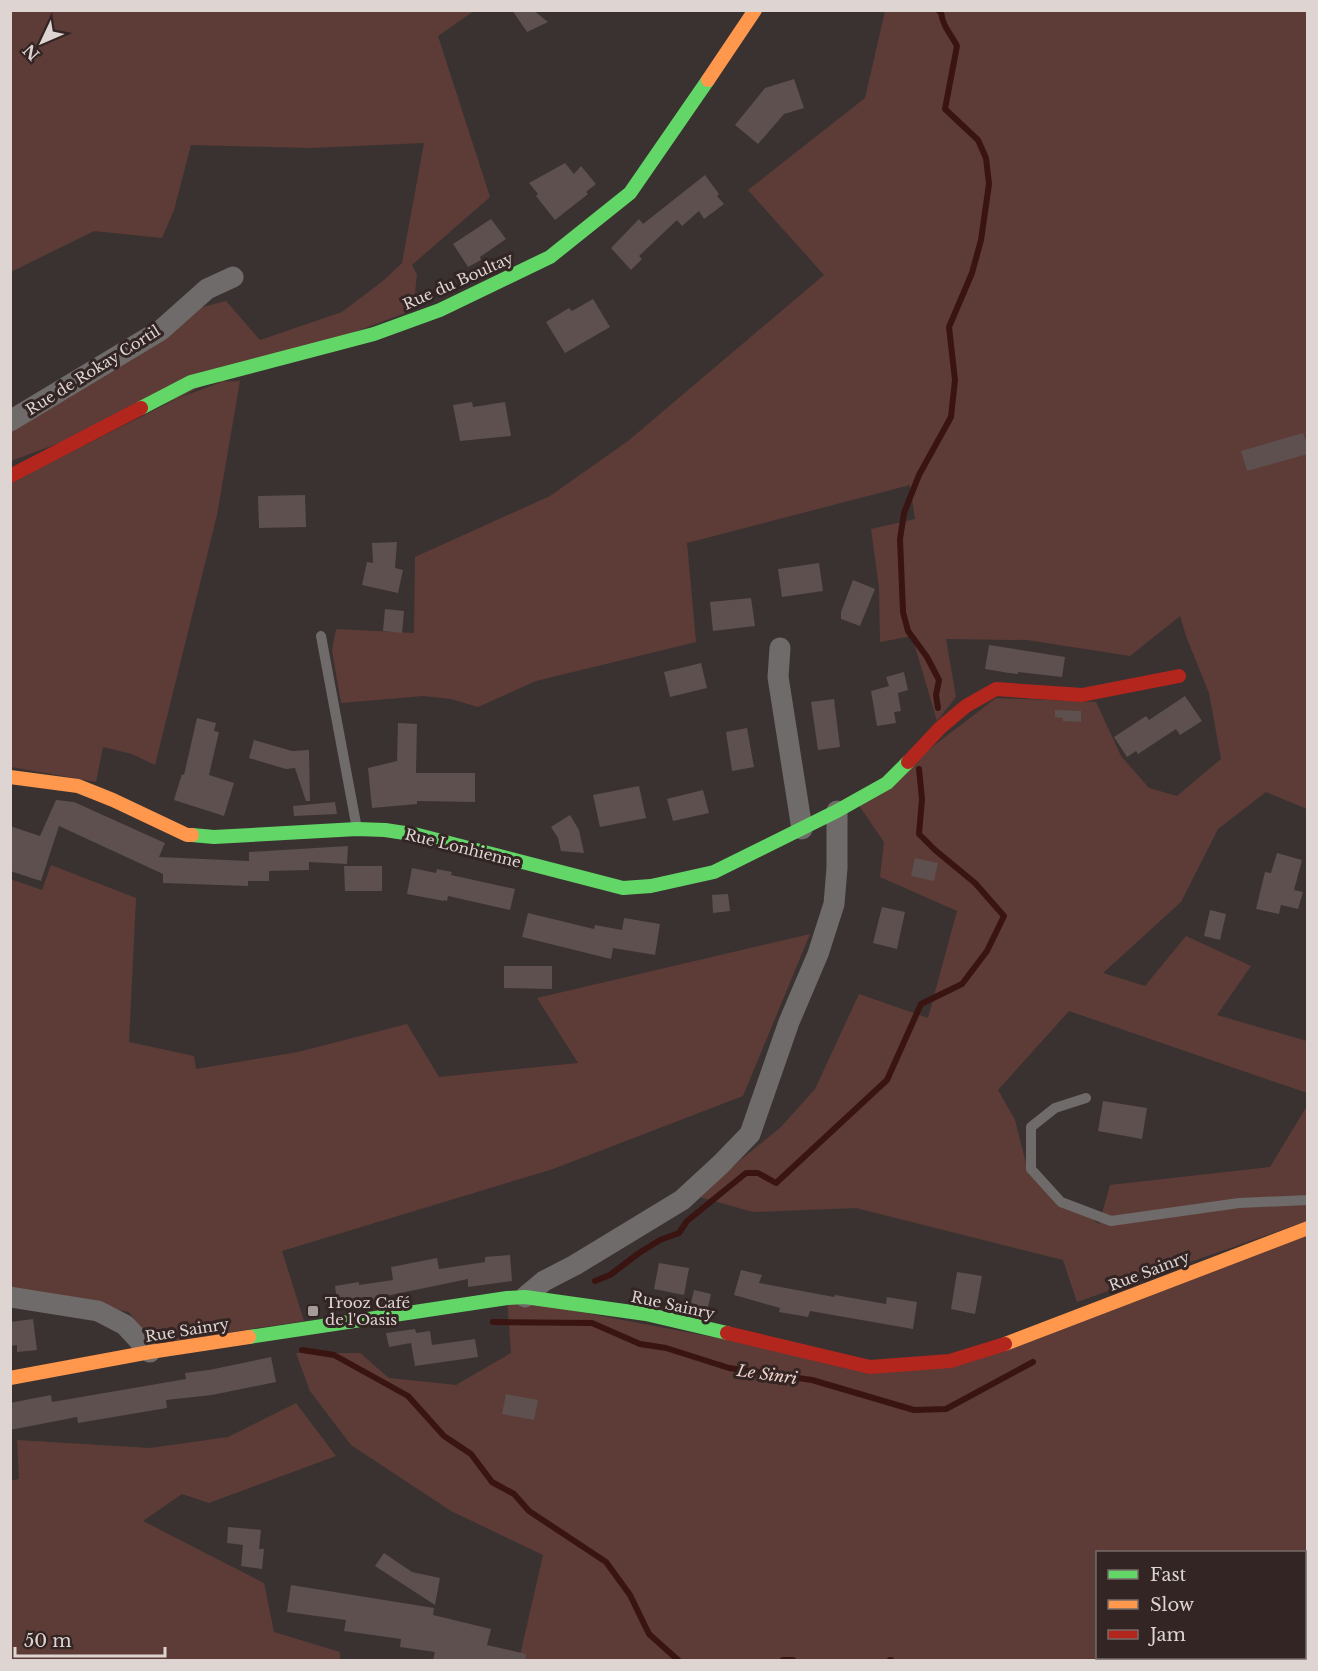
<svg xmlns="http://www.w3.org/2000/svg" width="1318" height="1671" font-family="'Libre Baskerville',serif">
<rect width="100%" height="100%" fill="#3a3231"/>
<path fill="#5d3c37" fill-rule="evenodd" d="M 11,11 L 474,11 L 438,36 L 490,197 L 412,265 L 417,275 L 413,310 L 11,461 L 11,430 L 195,309 L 226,301 L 260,340 L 342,312 L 384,280 L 402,263 L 424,143 L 310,148 L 191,145 L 174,210 L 162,238 L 94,231 L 11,272 Z
M 885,11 L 1307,11 L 1307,809 L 1266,792 L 1218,829 L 1181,902 L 1103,973 L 1145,986 L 1186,936 L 1251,966 L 1217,1015 L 1307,1041 L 1307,1093 L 1069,1011 L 998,1090 L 1015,1120 L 1029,1175 L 1099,1224 L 1110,1185 L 1270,1167 L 1307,1106 L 1307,1221 L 1077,1302 L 1063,1260 L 856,1208 L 753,1212 L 696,1196 L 781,1127 L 815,1089 L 859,994 L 928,1018 L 957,911 L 880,877 L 884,842 L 858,804 L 996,698 L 1096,702 L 1121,756 L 1149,788 L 1177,796 L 1221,759 L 1209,693 L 1186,636 L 1180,616 L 1130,656 L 1027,640 L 946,639 L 956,697 L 937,721 L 912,636 L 880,642 L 879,588 L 871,529 L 915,519 L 910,485 L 687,543 L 696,642 L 536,681 L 478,707 L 451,699 L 423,696 L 341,703 L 332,650 L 336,629 L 414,633 L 415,557 L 550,496 L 628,441 L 824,275 L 748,190 L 865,98 Z
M 240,381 L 217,515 L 155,765 L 132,754 L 103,747 L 96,782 L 11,767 L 10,483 L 210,382 Z
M 51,865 L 136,898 L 129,1042 L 194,1056 L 196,1069 L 298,1052 L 407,1024 L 439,1077 L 578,1063 L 537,998 L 810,934 L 743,1096 L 553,1169 L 282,1251 L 304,1321 L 152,1344 L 129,1312 L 11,1290 L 10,879 L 42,890 Z
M 1307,1234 L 1307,1660 L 519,1660 L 543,1555 L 451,1511 L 351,1445 L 310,1391 L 296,1353 L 360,1353 L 389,1378 L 456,1385 L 511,1353 L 507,1298 L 870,1367 L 950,1361 ZM 1098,1552 L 1304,1552 L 1304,1658 L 1098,1658 Z
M 296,1403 L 336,1456 L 209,1503 L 182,1494 L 143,1521 L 264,1583 L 274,1632 L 340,1652 L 340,1660 L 11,1660 L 10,1481 L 19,1479 L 17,1440 L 150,1448 L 228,1437 Z"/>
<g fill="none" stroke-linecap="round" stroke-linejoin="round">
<path stroke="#3a1410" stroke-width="6" d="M 938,708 L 936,695 L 939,680 L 927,657 L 908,631 L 903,612 L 900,539 L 904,513 L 919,475 L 951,417 L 955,380 L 949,327 L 972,273 L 981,240 L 989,184 L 986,158 L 978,140 L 945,109 L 957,46 C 950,32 944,29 941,13 L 938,10
M 595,1281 L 610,1275 L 639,1253 L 660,1240 L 679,1233 L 687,1221 L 746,1173 L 758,1173 L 776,1183 L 887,1080 L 921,1004 L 962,984 L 987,951 L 1004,916 L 975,883 L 935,850 L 919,834 L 922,799 L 919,769
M 493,1322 L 592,1323 L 640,1344 L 666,1348 L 729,1368 L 812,1380 L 914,1410 L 946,1409 L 1033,1362
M 302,1350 L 334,1355 L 408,1396 L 444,1436 L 471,1454 L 492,1482 L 514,1494 L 529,1511 L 606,1562 L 630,1595 L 649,1634 L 678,1660
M 783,1660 L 793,1660
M 890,1660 L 891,1660"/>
</g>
<path fill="#5d504e" d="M 512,10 L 533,10 L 548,22 L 527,32 Z
M 794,79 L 804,108 L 784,114 L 758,144 L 735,125 L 765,88 Z
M 565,163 L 574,174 L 581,166 L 596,184 L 586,192 L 588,194 L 555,220 L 536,196 L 538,194 L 529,183 Z
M 705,175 L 719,194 L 717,196 L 724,204 L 704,219 L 699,211 L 682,226 L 677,220 L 639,256 L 642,259 L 631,270 L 611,248 L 639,219 L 643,224 Z
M 491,219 L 506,239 L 480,257 L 481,260 L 468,267 L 453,244 Z
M 593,299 L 610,327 L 565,353 L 546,322 L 569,308 L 572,311 Z
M 472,402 L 473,407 L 505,402 L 511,436 L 460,441 L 453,405 Z
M 1303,433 L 1308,447 L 1308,454 L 1247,471 L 1241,451 Z
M 305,495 L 306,527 L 259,528 L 258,496 Z
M 397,542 L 395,568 L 403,570 L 398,593 L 362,585 L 367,562 L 373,563 L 372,543 Z
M 819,563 L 823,591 L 782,597 L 778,569 Z
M 853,580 L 875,589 L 860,626 L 841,619 L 841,612 Z
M 751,598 L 755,626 L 713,631 L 710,602 Z
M 385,609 L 404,611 L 402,633 L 383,631 Z
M 989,645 L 1065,657 L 1062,677 L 1018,672 L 1018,674 L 1009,673 L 985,669 Z
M 701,663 L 707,688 L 670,697 L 664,672 Z
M 904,672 L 908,690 L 898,693 L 901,711 L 894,712 L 896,723 L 877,726 L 871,691 L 889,686 L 886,677 Z
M 1185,696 L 1202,721 L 1180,735 L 1176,729 L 1138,754 L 1136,751 L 1127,757 L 1114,737 L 1146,716 L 1149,720 Z
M 834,699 L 840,747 L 818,750 L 811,702 Z
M 1055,710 L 1081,711 L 1081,722 L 1063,721 L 1063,718 L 1055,717 Z
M 197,718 L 216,723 L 214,731 L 219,732 L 209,775 L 234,783 L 224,816 L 174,800 L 182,774 L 184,775 Z
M 398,723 L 417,724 L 416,773 L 475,773 L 475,802 L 417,801 L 417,804 L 372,808 L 368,768 L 397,761 Z
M 747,728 L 754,767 L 732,771 L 726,732 Z
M 254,740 L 292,751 L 309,750 L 310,801 L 306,801 L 295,768 L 286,769 L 249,758 Z
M 639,786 L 646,818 L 600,827 L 593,795 Z
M 703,790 L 709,813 L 673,821 L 667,799 Z
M 56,800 L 74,802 L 165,843 L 159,857 L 249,861 L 249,852 L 348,846 L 347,864 L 309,862 L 309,870 L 269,871 L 269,881 L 248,881 L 248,886 L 163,883 L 163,874 L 59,826 L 41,881 L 10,871 L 10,826 L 40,836 Z
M 335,802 L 337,814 L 294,816 L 293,806 Z
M 570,815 L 579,830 L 584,853 L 561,851 L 558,838 L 551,827 Z
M 1277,853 L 1302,860 L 1294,890 L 1303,892 L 1298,909 L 1281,905 L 1279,914 L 1256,909 L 1265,872 L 1271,873 Z
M 915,858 L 938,863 L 934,881 L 911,876 Z
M 344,866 L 382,866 L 382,891 L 345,891 Z
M 412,868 L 436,873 L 437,869 L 452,872 L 451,875 L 515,889 L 510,910 L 448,896 L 447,901 L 444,900 L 444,901 L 407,894 Z
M 728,894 L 730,911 L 713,913 L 712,895 Z
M 882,907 L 905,912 L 897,949 L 873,943 Z
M 1210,910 L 1226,914 L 1220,940 L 1204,936 Z
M 528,913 L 594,929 L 595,925 L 622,930 L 624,918 L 660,924 L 655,955 L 613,948 L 611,959 L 522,937 Z
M 504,966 L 552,966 L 552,989 L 504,988 Z
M 1103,1101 L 1147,1108 L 1142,1139 L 1098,1131 Z
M 510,1255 L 512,1281 L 468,1287 L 468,1279 L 381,1297 L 382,1300 L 338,1307 L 335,1286 L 359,1282 L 359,1285 L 393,1280 L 391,1267 L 437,1258 L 439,1269 L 485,1262 L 485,1257 Z
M 659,1263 L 689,1268 L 684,1295 L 654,1289 Z
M 741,1270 L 762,1275 L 759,1283 L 834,1297 L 835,1295 L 886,1304 L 887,1297 L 917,1302 L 913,1329 L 810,1311 L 808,1317 L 779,1312 L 780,1308 L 734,1295 Z
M 957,1272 L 982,1276 L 975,1314 L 951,1309 Z
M 694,1290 L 711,1294 L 707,1311 L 690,1307 Z
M 33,1319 L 37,1350 L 17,1352 L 17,1345 L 10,1346 L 10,1322 Z
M 415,1329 L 416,1333 L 430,1331 L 432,1345 L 475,1339 L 478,1357 L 415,1366 L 411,1343 L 389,1347 L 386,1333 Z
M 271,1357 L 276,1382 L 212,1395 L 166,1400 L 167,1408 L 78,1423 L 77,1417 L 10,1430 L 10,1403 L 51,1395 L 52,1402 L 186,1379 L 185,1373 L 209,1370 Z
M 506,1394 L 538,1400 L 534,1420 L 502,1414 Z
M 228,1527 L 261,1530 L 259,1549 L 264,1549 L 262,1569 L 241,1566 L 243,1545 L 227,1543 Z
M 384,1553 L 412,1572 L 440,1578 L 435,1605 L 375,1566 Z
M 291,1585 L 434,1608 L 433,1615 L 491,1629 L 487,1645 L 526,1654 L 525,1660 L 433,1660 L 435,1652 L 400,1647 L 401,1639 L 344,1631 L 346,1620 L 287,1612 Z"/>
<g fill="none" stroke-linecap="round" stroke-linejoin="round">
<path stroke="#6e6b6a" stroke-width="10" d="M 321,636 L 357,829
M 1086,1098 L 1055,1108 L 1031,1127 L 1031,1169 L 1061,1202 L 1111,1221 L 1239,1203 L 1308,1200"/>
<path stroke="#6e6b6a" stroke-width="21" d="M 10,421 L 161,330 L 207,289 L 233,277
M 780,648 L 778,677 L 802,829
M 10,1297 L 98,1311 L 125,1325 L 150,1352
M 525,1297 L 544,1281 L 575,1265 L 682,1200 L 721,1164 L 750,1134 L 789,1022 L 818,954 L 834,904 L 837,868 L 837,811"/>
<path stroke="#63d668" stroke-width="14" d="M 141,408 L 191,382 L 374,334 L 440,310 L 550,257 L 630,193 L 708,80
M 192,835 L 214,837 L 357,829 L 385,830 L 418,835 L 623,888 L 651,886 L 714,872 L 837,811 L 887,783 L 908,762
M 249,1337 L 507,1298 L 525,1297 L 646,1314 L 727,1333"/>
<path stroke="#ff974d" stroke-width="14" d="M 708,80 L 755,10
M 10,777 L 78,786 L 113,800 L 187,835 L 192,835
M 1005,1344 L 1308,1228
M 10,1378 L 150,1352 L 249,1337"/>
<path stroke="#b3261e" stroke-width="14" d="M 10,476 L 141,408
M 908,762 L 940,728 L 966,706 L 996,689 L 1082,695 L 1179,676
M 727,1333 L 870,1367 L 950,1361 L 1005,1344"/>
</g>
<rect fill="#a59c9a" stroke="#332523" stroke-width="2" x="307" y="1305" width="12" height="12" rx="3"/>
<g text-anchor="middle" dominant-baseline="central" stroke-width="6" stroke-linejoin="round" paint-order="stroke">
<g font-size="15" fill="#ded5d3" stroke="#332523">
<text transform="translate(458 281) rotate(-24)">Rue du Boultay</text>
<text transform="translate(93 370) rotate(-32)">Rue de Rokay Cortil</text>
<text transform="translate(463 848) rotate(14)">Rue Lonhienne</text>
<text transform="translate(1149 1271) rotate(-21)">Rue Sainry</text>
<text transform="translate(673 1305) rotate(12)">Rue Sainry</text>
<text transform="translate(187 1330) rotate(-9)">Rue Sainry</text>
</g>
<g font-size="15" fill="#ded5d3" stroke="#332523" text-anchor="start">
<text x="325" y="1302">Trooz Café<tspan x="325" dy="17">de l'Oasis</tspan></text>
</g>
<g font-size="16" font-style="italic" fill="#f5d4ce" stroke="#332523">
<text transform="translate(767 1374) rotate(8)">Le Sinri</text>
</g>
</g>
<rect width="1318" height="1671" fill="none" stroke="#ded5d3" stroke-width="24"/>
<rect x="1096" y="1551" width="210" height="108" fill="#332523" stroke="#776b69" stroke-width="1.5"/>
<rect x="1108" y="1570" width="30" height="9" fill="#63d668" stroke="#776b69" stroke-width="1.5"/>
<text x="1150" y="1581" font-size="18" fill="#ded5d3">Fast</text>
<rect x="1108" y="1600" width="30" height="9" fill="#ff974d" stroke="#776b69" stroke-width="1.5"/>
<text x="1150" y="1611" font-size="18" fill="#ded5d3">Slow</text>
<rect x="1108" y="1630" width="30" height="9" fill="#b3261e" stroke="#776b69" stroke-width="1.5"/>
<text x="1150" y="1641" font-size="18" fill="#ded5d3">Jam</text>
<g transform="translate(42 42) rotate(226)" stroke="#332523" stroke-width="4.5" paint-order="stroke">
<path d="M0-4.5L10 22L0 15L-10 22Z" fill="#ded5d3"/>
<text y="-9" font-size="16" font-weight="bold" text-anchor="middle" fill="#ded5d3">N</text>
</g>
<path d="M15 1647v9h150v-9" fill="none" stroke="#ded5d3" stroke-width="3"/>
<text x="24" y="1647" font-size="18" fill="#ded5d3" stroke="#332523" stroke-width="4.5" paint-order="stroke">50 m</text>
</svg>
